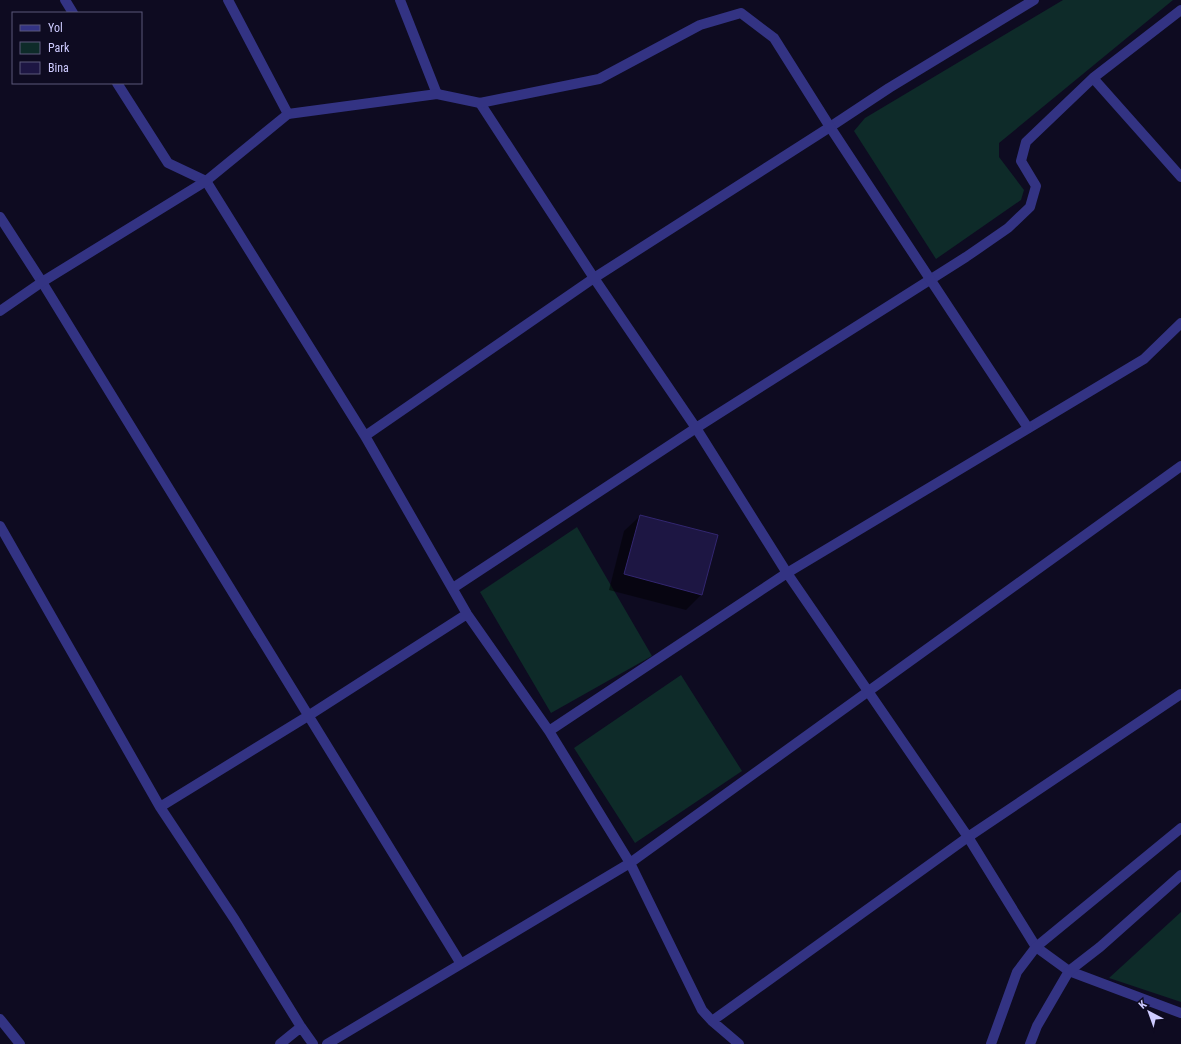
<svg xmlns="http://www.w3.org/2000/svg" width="1181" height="1044" font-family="'Roboto Condensed',sans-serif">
<rect width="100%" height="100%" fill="#0e0b21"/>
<path fill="#0e2b29" d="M 1063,0 L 1173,0 L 999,143 L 999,157 L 1024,190 L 1021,200 L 936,259 L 854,131 L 865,118 Z
M 577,527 L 652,656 L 551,713 L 480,592 Z
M 681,675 L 742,771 L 635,843 L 574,748 Z
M 1181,912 L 1181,1002 L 1109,978 Z"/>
<path fill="#0007" d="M 640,516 L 701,595 L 686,610 L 609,590 L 624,531 Z"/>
<path fill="#1d1643" stroke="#322670" d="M 640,515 L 718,535 L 702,595 L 624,574 Z"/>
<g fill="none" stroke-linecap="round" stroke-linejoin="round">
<path stroke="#333383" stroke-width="10" d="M 65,0 L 73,13
M 228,0 L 288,114
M 400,0 L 437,94
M 1093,78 L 1181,177
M 117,83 L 168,163 L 206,181 L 365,436 L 467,614 L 549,731 L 630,863 L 702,1010 L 712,1021 L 739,1044
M 480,103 L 594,278 L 696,428 L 787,573 L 968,837 L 1036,947 L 1069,971 L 1181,1013
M 0,217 L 42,282 L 461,964
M 365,436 L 594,278 L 830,127 L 889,88 L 1034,0
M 0,526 L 160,807 L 235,920 L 301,1027 L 313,1044
M 453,588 L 696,428 L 966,257 L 1008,228 L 1030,207 L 1036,186 L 1021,161 L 1026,142 L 1093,78 L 1181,10
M 549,731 L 787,573 L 1144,359 L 1181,323
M 160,807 L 308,716 L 467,614
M 0,1019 L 20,1044
M 712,1021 L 968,837 L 1181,694
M 280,1044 L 301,1027
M 327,1044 L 630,863 L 1181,466"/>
<path stroke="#333383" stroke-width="10" d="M 0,311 L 42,282 L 206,181 L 288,114 L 437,94 L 480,103 L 599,79 L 700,25 L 741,13 L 774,38 L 830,127 L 1028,428
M 991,1044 L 1017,972 L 1036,947 L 1181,828
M 1030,1044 L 1037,1026 L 1069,971 L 1100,947 L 1181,875"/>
</g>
<rect x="12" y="12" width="130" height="72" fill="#0e0b21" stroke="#5b587a"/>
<rect x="20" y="25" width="20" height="6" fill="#333383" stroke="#5b587a"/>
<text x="48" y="32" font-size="12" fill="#cecbff">Yol</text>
<rect x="20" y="42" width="20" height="12" fill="#0e2b29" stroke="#5b587a"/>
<text x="48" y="52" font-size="12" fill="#cecbff">Park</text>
<rect x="20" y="62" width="20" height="12" fill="#1d1643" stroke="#5b587a"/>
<text x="48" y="72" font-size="12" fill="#cecbff">Bina</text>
<g transform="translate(1149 1012) rotate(319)" stroke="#0e0b21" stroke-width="3" paint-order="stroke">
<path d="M0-3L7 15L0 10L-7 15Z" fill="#cecbff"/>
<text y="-6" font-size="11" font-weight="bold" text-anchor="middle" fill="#cecbff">K</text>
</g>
</svg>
